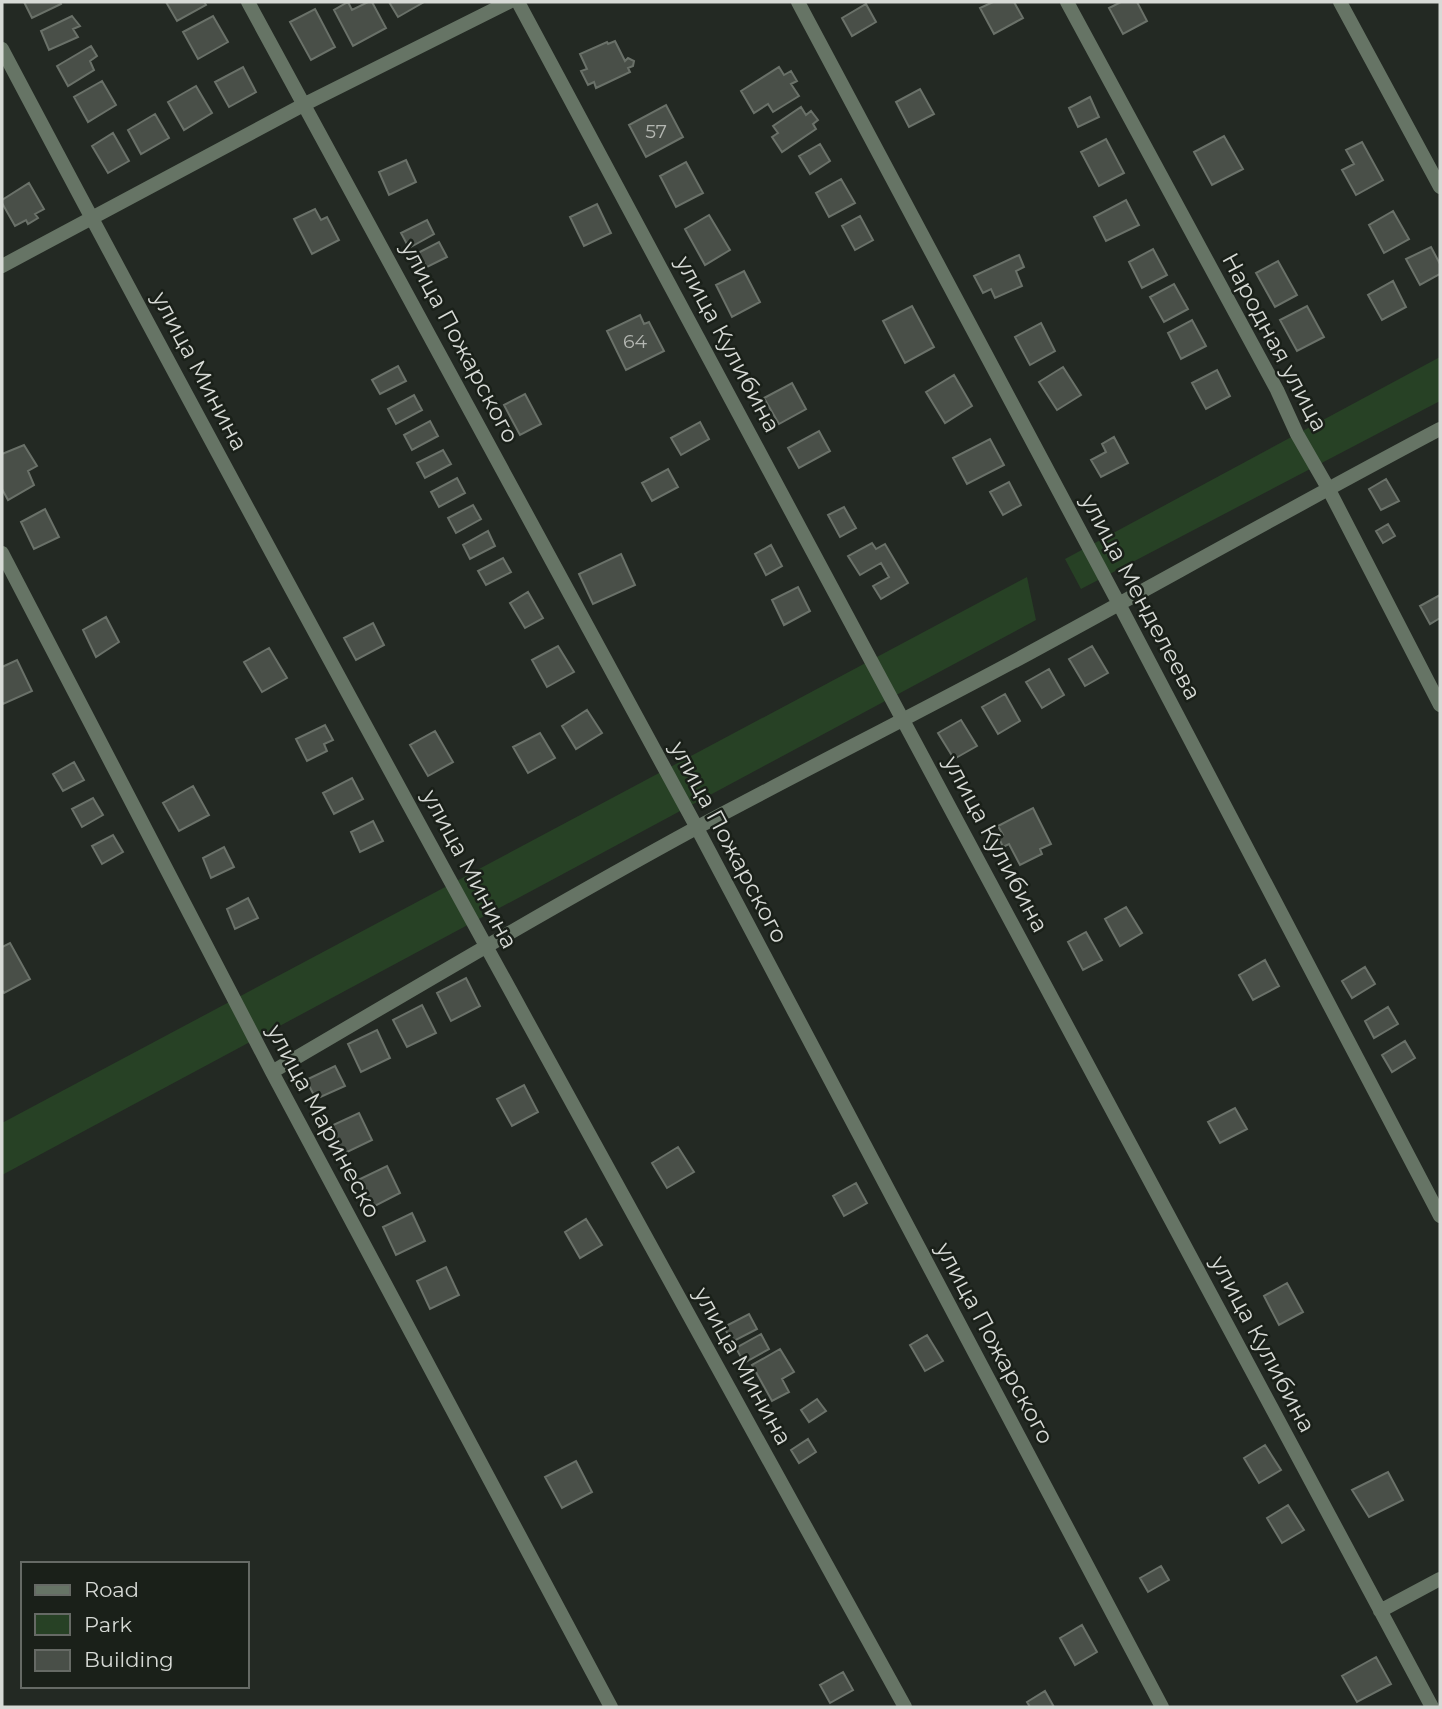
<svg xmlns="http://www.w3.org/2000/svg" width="1442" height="1709" font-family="Montserrat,sans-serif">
<rect width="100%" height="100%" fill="#232923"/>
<path fill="#274125" d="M 1440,357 L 1440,401 L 1081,589 L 1065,559 Z
M 1027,577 L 1036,620 L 2,1175 L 2,1123 Z"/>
<path fill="#494f48" stroke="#6a7169" stroke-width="2" d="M 24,2 L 60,2 L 61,4 L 32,18 Z
M 166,2 L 204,2 L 206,5 L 177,21 Z
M 348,2 L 352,10 L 368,2 L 372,2 L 386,28 L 353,46 L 334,10 Z
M 389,2 L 424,2 L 398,17 Z
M 993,2 L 1014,2 L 1023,18 L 994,34 L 980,8 Z
M 1121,2 L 1137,2 L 1147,21 L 1123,34 L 1109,8 Z
M 866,4 L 876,22 L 852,36 L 842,18 Z
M 315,9 L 335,47 L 311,60 L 290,22 Z
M 72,16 L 80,26 L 73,29 L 78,37 L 49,50 L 41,31 Z
M 213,16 L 228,42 L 198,59 L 183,32 Z
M 615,41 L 625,61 L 628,58 L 634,61 L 633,66 L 628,68 L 630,72 L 596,88 L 594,82 L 588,85 L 581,71 L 587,69 L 580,54 L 607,42 L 608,44 Z
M 91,46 L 97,56 L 90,61 L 94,70 L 68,86 L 57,66 Z
M 243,67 L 256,92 L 229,107 L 215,82 Z
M 779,67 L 784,75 L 791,71 L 797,81 L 791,84 L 799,96 L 773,112 L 768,104 L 754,113 L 741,91 Z
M 102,81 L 116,105 L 88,122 L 74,97 Z
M 196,86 L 212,113 L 184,130 L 168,102 Z
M 920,89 L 934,114 L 909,127 L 896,102 Z
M 1090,97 L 1099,117 L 1078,127 L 1069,108 Z
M 666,105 L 683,137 L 646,157 L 629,125 Z
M 801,107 L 806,115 L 811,111 L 818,120 L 813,124 L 816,129 L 782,152 L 772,137 L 778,133 L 773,126 Z
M 155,114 L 169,138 L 141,154 L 128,130 Z
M 113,133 L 129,161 L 108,173 L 92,146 Z
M 1224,136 L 1243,169 L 1212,185 L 1194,152 Z
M 1106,139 L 1124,173 L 1099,186 L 1081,152 Z
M 1362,142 L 1383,180 L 1356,195 L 1342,170 L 1354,164 L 1346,150 Z
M 820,144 L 830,161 L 810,174 L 799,156 Z
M 406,160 L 416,182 L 389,195 L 379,172 Z
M 686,162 L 703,193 L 676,207 L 660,176 Z
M 841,179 L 855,203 L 829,217 L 816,193 Z
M 29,183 L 44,209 L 35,214 L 38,218 L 28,224 L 26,220 L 15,226 L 2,203 L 2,200 Z
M 1126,200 L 1139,225 L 1106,241 L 1094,217 Z
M 597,204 L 611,233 L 584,246 L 570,217 Z
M 315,209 L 321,220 L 327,217 L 339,240 L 312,254 L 294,219 Z
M 1393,211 L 1409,239 L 1384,253 L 1369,225 Z
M 709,215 L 730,250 L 705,265 L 685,229 Z
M 860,216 L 873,240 L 855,250 L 842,226 Z
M 427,220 L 434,234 L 409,248 L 401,233 Z
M 439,242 L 447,257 L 421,270 L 414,255 Z
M 1431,247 L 1440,264 L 1440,274 L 1420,285 L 1406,259 Z
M 1153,249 L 1167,275 L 1142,288 L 1129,262 Z
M 1019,255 L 1024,267 L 1016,271 L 1022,286 L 995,298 L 991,289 L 983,293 L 974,276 Z
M 1278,261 L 1297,295 L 1275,307 L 1256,273 Z
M 744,271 L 760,302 L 732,317 L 716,285 Z
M 1393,281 L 1406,307 L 1382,320 L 1368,295 Z
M 1174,284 L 1188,309 L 1164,322 L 1150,297 Z
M 912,306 L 934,347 L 905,363 L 883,321 Z
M 1307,306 L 1324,337 L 1297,351 L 1280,320 Z
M 640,315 L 644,324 L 649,322 L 664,351 L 626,370 L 607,331 Z
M 1192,320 L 1206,346 L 1181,359 L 1168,333 Z
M 1041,323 L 1055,351 L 1030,365 L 1015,337 Z
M 398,366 L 406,381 L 380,394 L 372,380 Z
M 1063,367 L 1081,395 L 1057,410 L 1039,382 Z
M 1217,370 L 1230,396 L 1206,409 L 1192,383 Z
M 954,375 L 972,406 L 945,423 L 926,392 Z
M 792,383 L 806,409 L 779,424 L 764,398 Z
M 525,394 L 541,424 L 520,435 L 504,405 Z
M 414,395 L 422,410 L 396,424 L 388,409 Z
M 430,421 L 438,436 L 412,450 L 404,435 Z
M 700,422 L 709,439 L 681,455 L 671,438 Z
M 819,431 L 830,451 L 799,468 L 788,448 Z
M 1114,437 L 1128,463 L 1101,477 L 1091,460 L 1106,452 L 1102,444 Z
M 990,439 L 1004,465 L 967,484 L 953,458 Z
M 24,445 L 37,466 L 28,471 L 34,485 L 8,500 L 2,489 L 2,454 Z
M 443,450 L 451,464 L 425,478 L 417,463 Z
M 668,469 L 678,487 L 652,501 L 642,483 Z
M 457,478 L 465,493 L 439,507 L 431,492 Z
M 1386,479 L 1399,501 L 1381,510 L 1369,489 Z
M 1009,482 L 1021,505 L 1003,515 L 990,492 Z
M 473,505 L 481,519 L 456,533 L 448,518 Z
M 844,507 L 856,528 L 840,537 L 828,515 Z
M 45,509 L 59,537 L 34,549 L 21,522 Z
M 1388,524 L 1395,536 L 1383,543 L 1376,531 Z
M 488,531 L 495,546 L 470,559 L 463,545 Z
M 872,543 L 876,549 L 885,544 L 908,583 L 881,599 L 873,586 L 889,577 L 881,563 L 860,575 L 848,556 Z
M 771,545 L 782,566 L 766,575 L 755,554 Z
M 621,554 L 635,585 L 593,604 L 579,574 Z
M 503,558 L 511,572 L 486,585 L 478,571 Z
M 798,587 L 810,611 L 784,625 L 772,600 Z
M 528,592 L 543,618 L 525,628 L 510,603 Z
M 1440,595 L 1440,618 L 1430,624 L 1420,606 Z
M 106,617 L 119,642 L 96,657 L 83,630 Z
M 373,623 L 384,645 L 356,660 L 344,638 Z
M 558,646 L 574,672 L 547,687 L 532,660 Z
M 1092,646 L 1108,673 L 1085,686 L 1069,659 Z
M 269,648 L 287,678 L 262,692 L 244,662 Z
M 17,660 L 32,691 L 3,704 L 2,702 L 2,667 Z
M 1049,669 L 1064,695 L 1042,708 L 1026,682 Z
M 1005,694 L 1020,721 L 998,734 L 982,707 Z
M 587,710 L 602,733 L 576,749 L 562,726 Z
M 961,720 L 977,746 L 954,759 L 938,733 Z
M 325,725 L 333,740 L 324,744 L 327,751 L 307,761 L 296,739 Z
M 435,731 L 453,762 L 428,776 L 410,745 Z
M 540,733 L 555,758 L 528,773 L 513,747 Z
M 74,762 L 84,780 L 63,791 L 53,774 Z
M 352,778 L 363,799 L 334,814 L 323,793 Z
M 193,786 L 209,815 L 179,831 L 163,803 Z
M 93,798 L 103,815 L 82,827 L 72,809 Z
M 1033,808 L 1051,844 L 1040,849 L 1042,854 L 1020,865 L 1009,844 L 1003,847 L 999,838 L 1003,835 L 998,826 Z
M 373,821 L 383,841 L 360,852 L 351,832 Z
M 113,835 L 123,852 L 102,864 L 92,846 Z
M 224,847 L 234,867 L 211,878 L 203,858 Z
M 248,898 L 258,918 L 235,929 L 227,909 Z
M 1126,907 L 1142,933 L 1120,946 L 1105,919 Z
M 1086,932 L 1102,960 L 1083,970 L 1068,942 Z
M 10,943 L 30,979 L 4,993 L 2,990 L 2,947 Z
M 1265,960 L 1279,986 L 1253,1000 L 1239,975 Z
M 1365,967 L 1375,984 L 1352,998 L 1342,981 Z
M 466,978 L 480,1006 L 451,1021 L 437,993 Z
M 422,1005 L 436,1033 L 407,1047 L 393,1020 Z
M 1388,1007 L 1398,1024 L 1374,1038 L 1365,1021 Z
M 377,1030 L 390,1058 L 361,1072 L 348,1044 Z
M 1405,1041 L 1415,1058 L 1392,1072 L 1382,1055 Z
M 335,1066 L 345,1086 L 316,1099 L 306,1080 Z
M 524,1085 L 538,1112 L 512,1126 L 497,1099 Z
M 1235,1108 L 1247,1129 L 1220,1143 L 1208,1122 Z
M 359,1113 L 372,1140 L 343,1154 L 329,1127 Z
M 678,1147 L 694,1172 L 667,1188 L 652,1163 Z
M 387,1166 L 400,1193 L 371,1208 L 358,1180 Z
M 856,1183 L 867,1203 L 844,1216 L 833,1196 Z
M 412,1213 L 425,1241 L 396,1255 L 383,1227 Z
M 586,1219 L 602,1245 L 580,1258 L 565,1232 Z
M 446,1267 L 459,1295 L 430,1309 L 417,1281 Z
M 1287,1283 L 1303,1312 L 1279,1325 L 1264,1296 Z
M 749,1314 L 757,1329 L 732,1342 L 724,1327 Z
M 761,1334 L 769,1349 L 744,1363 L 736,1348 Z
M 927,1335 L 943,1361 L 925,1371 L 910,1345 Z
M 780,1349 L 794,1372 L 782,1379 L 789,1392 L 772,1401 L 752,1365 Z
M 817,1399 L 826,1411 L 809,1422 L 801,1410 Z
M 808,1439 L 816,1452 L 799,1463 L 791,1450 Z
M 1265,1445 L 1281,1470 L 1259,1483 L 1244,1458 Z
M 576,1461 L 592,1492 L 562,1508 L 545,1477 Z
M 1388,1472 L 1403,1500 L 1369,1517 L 1352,1490 Z
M 1288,1505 L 1304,1530 L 1282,1543 L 1267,1518 Z
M 1161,1566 L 1169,1580 L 1148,1592 L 1140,1578 Z
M 1082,1625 L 1097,1652 L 1075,1665 L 1060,1638 Z
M 1376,1657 L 1391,1684 L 1357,1702 L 1342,1676 Z
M 843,1672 L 853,1690 L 830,1703 L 820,1685 Z
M 1045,1691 L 1054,1707 L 1030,1707 L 1027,1702 Z"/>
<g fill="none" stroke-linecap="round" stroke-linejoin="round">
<path stroke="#667465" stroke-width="14" d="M 248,2 L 697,828 L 1162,1707
M 518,2 L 1432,1707
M 798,2 L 1119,604 L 1440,1216
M 1067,2 L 1277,390 L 1297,434 L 1328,488 L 1440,705
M 1340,2 L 1440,187
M 2,49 C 296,605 601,1156 905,1707
M 2,266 L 305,104 L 509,2
M 2,553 L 272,1072 L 611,1707
M 272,1072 C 413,989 553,906 696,828 C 804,770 914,715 1022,657 C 1162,581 1300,503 1440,429
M 1380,1611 L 1440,1579"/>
</g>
<g text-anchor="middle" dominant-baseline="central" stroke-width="5" stroke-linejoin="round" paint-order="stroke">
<g font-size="19" fill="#b4b7b2">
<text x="656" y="131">57</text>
<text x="635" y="341">64</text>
</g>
<g font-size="23" fill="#d7dad6" stroke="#1a2019">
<text transform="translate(460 342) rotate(62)">улица Пожарского</text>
<text transform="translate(1275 342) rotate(62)">Народная улица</text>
<text transform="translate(728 344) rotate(62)">улица Кулибина</text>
<text transform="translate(200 371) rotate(62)">улица Минина</text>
<text transform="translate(1141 597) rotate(62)">улица Менделеева</text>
<text transform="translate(729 842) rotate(62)">улица Пожарского</text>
<text transform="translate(996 844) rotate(62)">улица Кулибина</text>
<text transform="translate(470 869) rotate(62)">улица Минина</text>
<text transform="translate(324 1121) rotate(62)">улица Маринеско</text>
<text transform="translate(995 1343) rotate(62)">улица Пожарского</text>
<text transform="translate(1263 1344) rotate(62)">улица Кулибина</text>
<text transform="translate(743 1366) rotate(61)">улица Минина</text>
</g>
</g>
<rect width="1442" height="1709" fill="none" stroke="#d7dad6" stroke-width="7"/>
<rect x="21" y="1562" width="228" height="126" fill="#1a2019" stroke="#666a65" stroke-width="2"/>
<rect x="35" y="1585" width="35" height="10" fill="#667465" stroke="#666a65" stroke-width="2"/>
<text x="84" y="1597" font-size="21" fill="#d7dad6">Road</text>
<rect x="35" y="1614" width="35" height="21" fill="#274125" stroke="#666a65" stroke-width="2"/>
<text x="84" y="1632" font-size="21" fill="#d7dad6">Park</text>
<rect x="35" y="1650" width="35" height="21" fill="#494f48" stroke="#666a65" stroke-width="2"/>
<text x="84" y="1667" font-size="21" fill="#d7dad6">Building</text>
</svg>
